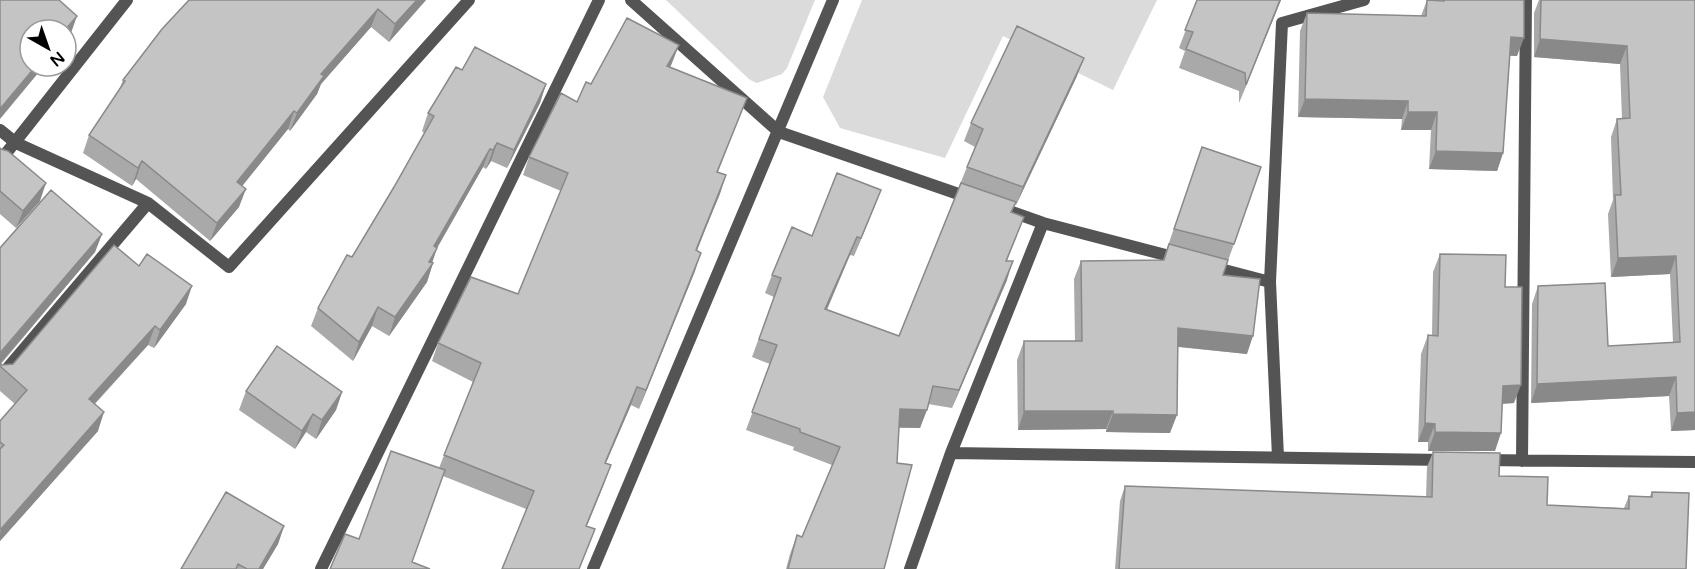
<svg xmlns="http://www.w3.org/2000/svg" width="1695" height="569" font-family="'Varela Round',sans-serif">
<rect width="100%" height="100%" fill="#fff"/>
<path fill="#dbdbdb" d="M 666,0 L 815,0 L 787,68 L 782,74 L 757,83 L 750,80 Z
M 862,0 L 1157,0 L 1113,90 L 1003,36 L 945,158 L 840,128 L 823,97 Z"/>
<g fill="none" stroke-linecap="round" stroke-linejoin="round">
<path stroke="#545454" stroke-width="12" d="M 631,0 L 779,132 L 970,198
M 0,130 L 16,143 L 148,203 L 229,267 L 469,0
M 0,161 L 127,0
M 1001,208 L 1043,223 L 1181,259
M 1209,266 L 1270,282
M 0,377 L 148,203
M 951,453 L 1445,460
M 1278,457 L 1270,282 L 1282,23 L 1364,0
M 1484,460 L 1695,462
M 1522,461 L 1526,0
M 321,569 L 599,0
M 593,569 L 833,0
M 910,569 L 951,453 L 1043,223"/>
</g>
<path fill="#a9a9a9" d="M 426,0 L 389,42 L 371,27 L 321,84 L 317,94 L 290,131 L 288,129 L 242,186 L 239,207 L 210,241 L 136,179 L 132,186 L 83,153 L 89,135 L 119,91 L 123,80 L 162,29 Z
M 1197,0 L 1281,0 L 1239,103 L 1239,91 L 1179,68 L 1185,51 L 1179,48 Z
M 1427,0 L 1524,0 L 1517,56 L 1510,56 L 1503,153 L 1497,171 L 1429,169 L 1431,130 L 1401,130 L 1402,119 L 1298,117 L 1300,31 L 1307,13 L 1421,16 Z
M 1539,0 L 1695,0 L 1695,430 L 1671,431 L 1669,396 L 1531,403 L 1532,304 L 1538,286 L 1608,346 L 1673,343 L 1670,274 L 1611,277 L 1608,214 L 1613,200 L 1611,137 L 1617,119 L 1622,119 L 1620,64 L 1534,57 L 1534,13 Z
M 672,63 L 670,68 L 740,116 L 718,172 L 726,175 L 697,251 L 695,271 L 639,409 L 631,405 L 606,463 L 604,484 L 587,526 L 595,529 L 588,548 L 526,509 L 443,476 L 359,539 L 439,468 L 473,382 L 432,361 L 438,343 L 518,294 L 561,191 L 523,175 L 529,157 L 577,102 L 591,84 Z
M 462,70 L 546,84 L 540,103 L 507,168 L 491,161 L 486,169 L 483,167 L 437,248 L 432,263 L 433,263 L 427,282 L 389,336 L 372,326 L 353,361 L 311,326 L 318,308 L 352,257 L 394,187 L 424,133 L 422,131 L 428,113 Z
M 1077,76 L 1016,205 L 1015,204 L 1012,212 L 1024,217 L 1007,261 L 1007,280 L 952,408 L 928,404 L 920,428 L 899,428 L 884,569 L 786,569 L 790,554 L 797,535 L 802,537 L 832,465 L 793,450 L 794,447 L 746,430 L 770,364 L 752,357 L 774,297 L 765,293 L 772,275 L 812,236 L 881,190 L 854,256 L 850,255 L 827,310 L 899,336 L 975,147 L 964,141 L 971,123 Z
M 0,148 L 40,201 L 16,228 L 0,214 Z
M 1196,165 L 1261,167 L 1223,275 L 1247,354 L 1178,347 L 1170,433 L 1106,432 L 1106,429 L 1018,430 L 1017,360 L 1024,341 L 1075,341 L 1074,279 L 1081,261 L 1163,260 Z
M 102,234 L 95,252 L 1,364 L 2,365 L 13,364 L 139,266 L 186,304 L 154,348 L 148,345 L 95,404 L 98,431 L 0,541 L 0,421 L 15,404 L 0,391 L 0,248 Z
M 1440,254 L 1505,287 L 1514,403 L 1502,404 L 1495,451 L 1428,451 L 1428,442 L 1418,442 L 1421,354 L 1428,335 L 1432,335 L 1433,272 Z
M 246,391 L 342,392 L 336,410 L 316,439 L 306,432 L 295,449 L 239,410 Z
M 1433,452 L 1499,476 L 1547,505 L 1624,508 L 1629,496 L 1650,496 L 1652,492 L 1686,569 L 1115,569 L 1120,501 L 1125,486 L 1426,497 L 1427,467 Z
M 284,526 L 278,544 L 263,569 L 181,569 Z"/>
<path fill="#898989" d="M 417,0 L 426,0 L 389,42 L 395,24 Z
M 1280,0 L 1281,0 L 1239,103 L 1246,85 Z
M 378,9 L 371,27 L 321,84 L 317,94 L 290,131 L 297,113 L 321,74 Z
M 77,16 L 71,33 L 66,39 L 66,30 Z
M 1511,37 L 1524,38 L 1517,56 L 1505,55 Z
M 1540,39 L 1627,46 L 1620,64 L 1534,57 Z
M 679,45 L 672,63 L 660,85 L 667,66 Z
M 1084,58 L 1077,76 L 1016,205 L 1023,187 Z
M 36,66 L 44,66 L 0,119 L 0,109 Z
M 546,84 L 540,103 L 507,168 L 514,150 Z
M 1305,99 L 1408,101 L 1402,119 L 1298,117 Z
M 294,111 L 288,129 L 231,200 L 237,182 Z
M 1408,112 L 1437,112 L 1431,130 L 1401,130 Z
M 497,143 L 491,161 L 486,169 L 493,150 Z
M 490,149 L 483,167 L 437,248 L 431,266 L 433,263 L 427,282 L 389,336 L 395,317 L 434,246 Z
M 1436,151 L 1503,153 L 1497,171 L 1429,169 Z
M 142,161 L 136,179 L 132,186 L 138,168 Z
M 726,175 L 720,194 L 689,269 L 696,250 Z
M 46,183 L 40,201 L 16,228 L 23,211 Z
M 246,189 L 239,207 L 210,241 L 217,223 Z
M 881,190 L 874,208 L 854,256 L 861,238 Z
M 102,234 L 95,252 L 0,364 L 0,354 Z
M 857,237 L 850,255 L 819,327 L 825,309 Z
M 701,253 L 695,271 L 639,409 L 646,390 Z
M 1676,256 L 1670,274 L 1611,277 L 1618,258 Z
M 1013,261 L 1007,280 L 952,408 L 959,390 Z
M 192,286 L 186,304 L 154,348 L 160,330 Z
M 378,307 L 372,326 L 353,361 L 359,342 Z
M 155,326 L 148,345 L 82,417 L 89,399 Z
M 1178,328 L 1253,336 L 1247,354 L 1172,346 Z
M 1676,377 L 1669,396 L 1531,403 L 1537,384 Z
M 1521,385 L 1514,403 L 1496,404 L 1503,386 Z
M 637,387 L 631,405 L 598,481 L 605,463 Z
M 342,392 L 336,410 L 316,439 L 322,420 Z
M 900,409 L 927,410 L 920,428 L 893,427 Z
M 1024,411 L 1113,411 L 1106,429 L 1018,430 Z
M 104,412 L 98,431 L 0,541 L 0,533 L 1,529 Z
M 1695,412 L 1695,430 L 1671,431 L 1677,413 Z
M 313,414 L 306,432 L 295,449 L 302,431 Z
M 1113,414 L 1177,415 L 1170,433 L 1106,432 Z
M 1425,423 L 1435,424 L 1428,442 L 1418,442 Z
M 1435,432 L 1501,433 L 1495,451 L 1428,451 Z
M 611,465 L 604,484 L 579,544 L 586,526 Z
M 284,526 L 278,544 L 263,569 L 259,569 Z"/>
<path fill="#c4c4c4" stroke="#898989" stroke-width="1.5" d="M 0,0 L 59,0 L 77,16 L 65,30 L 30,30 L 30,66 L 36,66 L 0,109 Z
M 189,0 L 417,0 L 395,24 L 378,9 L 321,74 L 324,76 L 297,113 L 294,111 L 237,182 L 246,189 L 217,223 L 142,161 L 138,168 L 89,135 L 125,81 L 123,80 L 162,29 Z
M 1197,0 L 1280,0 L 1246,85 L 1245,73 L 1186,49 L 1193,32 L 1185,30 Z
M 1427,0 L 1444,1 L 1444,0 L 1524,0 L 1524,38 L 1511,37 L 1503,153 L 1436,151 L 1437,112 L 1408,112 L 1408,101 L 1305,99 L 1307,13 L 1426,16 Z
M 1541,0 L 1695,0 L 1695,412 L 1677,413 L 1676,377 L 1537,384 L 1538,286 L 1605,283 L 1608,346 L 1680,342 L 1676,256 L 1618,258 L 1615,195 L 1621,195 L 1617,119 L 1630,118 L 1627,46 L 1540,39 Z
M 627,18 L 679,45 L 667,66 L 747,98 L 717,172 L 726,175 L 696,250 L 701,253 L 646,390 L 637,387 L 605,463 L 611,465 L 586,526 L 595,529 L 579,569 L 502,569 L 534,491 L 444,455 L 481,363 L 438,343 L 471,277 L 518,294 L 568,173 L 529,157 L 561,93 L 577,102 L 586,82 L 591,84 Z
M 1017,26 L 1084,58 L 1023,187 L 967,167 L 983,129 L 971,123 Z
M 475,47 L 546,84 L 514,150 L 497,143 L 493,150 L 490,149 L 434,246 L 437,248 L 429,262 L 433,263 L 395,317 L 378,307 L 359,342 L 318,308 L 347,255 L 352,257 L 394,187 L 434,116 L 428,113 L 456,67 L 462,70 Z
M 1202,147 L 1261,167 L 1234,244 L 1174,229 Z
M 0,148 L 1,149 L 8,151 L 46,183 L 23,211 L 0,191 Z
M 837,173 L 881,190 L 861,238 L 857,237 L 825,309 L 899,336 L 961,183 L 1016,202 L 1011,212 L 1024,217 L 1006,261 L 1013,261 L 959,390 L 933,386 L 927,410 L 900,409 L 897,463 L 912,465 L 884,569 L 788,569 L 797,535 L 802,537 L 840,447 L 800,432 L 800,429 L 752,412 L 777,345 L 759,339 L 781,278 L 772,275 L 792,227 L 812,236 Z
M 51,190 L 102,234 L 0,353 L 0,355 L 0,248 Z
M 1169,244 L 1228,260 L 1223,275 L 1260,279 L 1253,336 L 1178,328 L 1177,415 L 1113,414 L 1113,411 L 1024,411 L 1024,341 L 1082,341 L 1081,261 L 1164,260 Z
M 114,245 L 139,266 L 147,254 L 192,286 L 160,330 L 155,326 L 89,399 L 104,412 L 1,529 L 0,528 L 0,449 L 4,445 L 0,442 L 0,421 L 27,390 L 0,366 L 0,363 L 2,365 L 13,364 Z
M 1440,254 L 1506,255 L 1505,287 L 1522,287 L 1521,385 L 1503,386 L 1501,433 L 1435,432 L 1435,424 L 1425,423 L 1428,335 L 1438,336 Z
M 277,346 L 342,392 L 322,420 L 313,414 L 302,431 L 246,391 Z
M 391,451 L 445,470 L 412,562 L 430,569 L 330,569 L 345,534 L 359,539 Z
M 1433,452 L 1500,453 L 1499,476 L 1548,477 L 1547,505 L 1629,509 L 1629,496 L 1652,497 L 1652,492 L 1689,493 L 1686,569 L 1119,569 L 1125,486 L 1432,497 Z
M 226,492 L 284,526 L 259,569 L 247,569 L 238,564 L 236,569 L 181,569 Z"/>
<g transform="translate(48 48) rotate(140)"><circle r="28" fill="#ffffff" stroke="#999999" stroke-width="1.5"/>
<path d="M0-4.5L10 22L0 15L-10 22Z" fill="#000000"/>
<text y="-9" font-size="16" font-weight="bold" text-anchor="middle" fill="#000000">N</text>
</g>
</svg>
